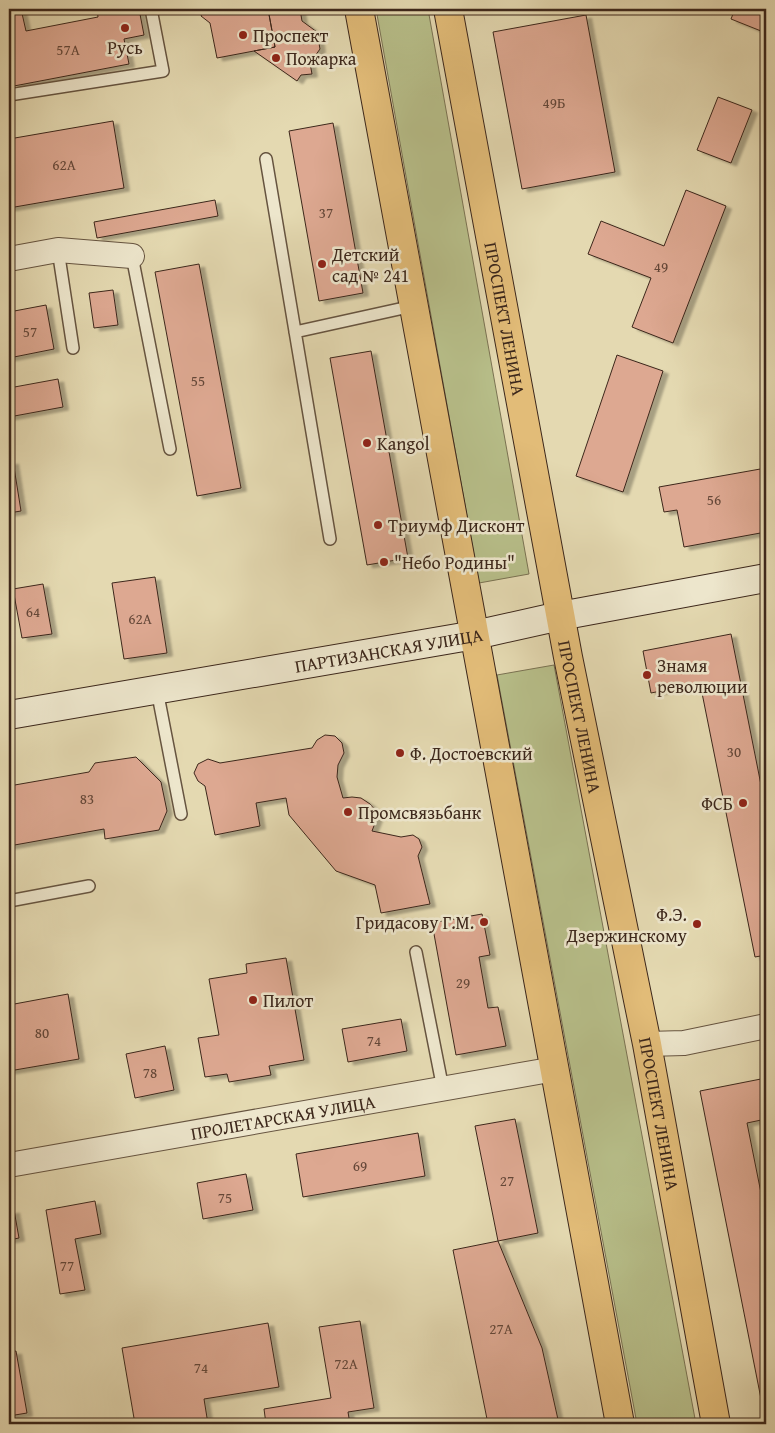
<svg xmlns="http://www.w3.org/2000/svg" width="775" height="1433" font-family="'Gentium Book Plus',serif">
<defs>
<filter id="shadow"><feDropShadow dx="5.5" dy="3" stdDeviation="1" flood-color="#0004"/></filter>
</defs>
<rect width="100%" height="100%" fill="#e4d9b1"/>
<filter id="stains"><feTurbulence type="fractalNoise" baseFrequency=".004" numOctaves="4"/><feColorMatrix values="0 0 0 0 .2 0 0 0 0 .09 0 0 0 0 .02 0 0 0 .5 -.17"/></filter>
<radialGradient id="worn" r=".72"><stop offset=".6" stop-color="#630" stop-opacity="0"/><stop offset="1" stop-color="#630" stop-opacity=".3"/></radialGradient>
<path fill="#b7be89" stroke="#7a7252" d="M 376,9 L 428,9 L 529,574 L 479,583 Z
M 554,665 L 696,1424 L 637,1424 L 497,675 Z"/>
<path fill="#dda891" stroke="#3c271b" filter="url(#shadow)" d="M 9,9 L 21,9 L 26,31 L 98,17 L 97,9 L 139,9 L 144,35 L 124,39 L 129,64 L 14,86 L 9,60 Z
M 204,9 L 268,9 L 275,47 L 217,58 L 210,23 L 201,16 Z
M 268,9 L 300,9 L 302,21 L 317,32 L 320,49 L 310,63 L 312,74 L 301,75 L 297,81 L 254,51 L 275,47 Z
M 735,9 L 766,9 L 766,33 L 731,19 Z
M 586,15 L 615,172 L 522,189 L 493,32 Z
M 718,97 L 752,110 L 731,163 L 697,150 Z
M 113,121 L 124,188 L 9,208 L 9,139 Z
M 333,123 L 363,293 L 319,301 L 289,131 Z
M 686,190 L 726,206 L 673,343 L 632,327 L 651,278 L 588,254 L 601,221 L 664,246 Z
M 215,200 L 218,216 L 97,238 L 94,222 Z
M 199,264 L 241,488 L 197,496 L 155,272 Z
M 113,290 L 118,325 L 94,328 L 89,293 Z
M 46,305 L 54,349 L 9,358 L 9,312 Z
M 371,351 L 408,558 L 367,565 L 330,358 Z
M 617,355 L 663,371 L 623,492 L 576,476 Z
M 58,379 L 63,407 L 9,417 L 9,388 Z
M 13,461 L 21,511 L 9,513 L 9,462 Z
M 766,468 L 766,532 L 684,547 L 677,510 L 664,512 L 659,487 Z
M 155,577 L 167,653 L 124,659 L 112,583 Z
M 43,584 L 52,634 L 22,638 L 13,589 Z
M 731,634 L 766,810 L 766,955 L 755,957 L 700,683 L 651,693 L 643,651 Z
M 325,735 L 335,736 L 342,743 L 344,753 L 338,765 L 337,777 L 343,798 L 352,797 L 361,798 L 370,804 L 375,810 L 377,818 L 372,831 L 401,837 L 413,835 L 419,839 L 422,847 L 418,856 L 430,904 L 381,913 L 375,885 L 336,871 L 289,815 L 286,798 L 256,803 L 260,826 L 215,835 L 205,786 L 198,781 L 194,773 L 198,764 L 208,759 L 220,763 L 312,748 L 317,740 Z
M 136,757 L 161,782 L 167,811 L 159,830 L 105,839 L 104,829 L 9,846 L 9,786 L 89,772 L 95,763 Z
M 482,914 L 490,955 L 479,957 L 488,1008 L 498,1007 L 506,1046 L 456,1055 L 432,923 Z
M 286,958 L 304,1060 L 269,1066 L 271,1075 L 229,1082 L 227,1074 L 205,1077 L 198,1038 L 219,1035 L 209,979 L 247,973 L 246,964 Z
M 68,994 L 79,1059 L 9,1071 L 9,1005 Z
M 401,1019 L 407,1051 L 348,1062 L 342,1029 Z
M 165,1046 L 174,1090 L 135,1098 L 126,1054 Z
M 766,1078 L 766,1119 L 747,1123 L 766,1218 L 766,1424 L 700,1091 Z
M 515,1119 L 538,1233 L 498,1241 L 475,1126 Z
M 418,1133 L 425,1176 L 303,1197 L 296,1154 Z
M 246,1174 L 253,1210 L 203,1219 L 197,1183 Z
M 95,1201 L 101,1234 L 75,1239 L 85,1290 L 60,1294 L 46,1210 Z
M 14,1210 L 19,1238 L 9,1240 L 9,1211 Z
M 498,1241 L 542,1348 L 559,1424 L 488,1424 L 453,1250 Z
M 360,1321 L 374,1408 L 348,1412 L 350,1424 L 266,1424 L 264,1409 L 331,1398 L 319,1327 Z
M 268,1323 L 279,1387 L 204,1399 L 208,1424 L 135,1424 L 122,1348 Z
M 16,1351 L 27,1413 L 9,1416 L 9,1352 Z"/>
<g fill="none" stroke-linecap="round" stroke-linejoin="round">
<defs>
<path id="lane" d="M 9,95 L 163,71 L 151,9
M 266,159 L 330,539
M 58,250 L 73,348
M 132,256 L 170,449
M 295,332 L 413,306
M 157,690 L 181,814
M 9,901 L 89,886
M 416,952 L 443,1089"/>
<g id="street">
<path d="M 9,259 L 58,250 L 132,256"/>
<path d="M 647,1044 L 684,1043 L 766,1026"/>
<path id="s1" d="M 9,1165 L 555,1069"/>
</g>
<g id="secondary">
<path id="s2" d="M 9,715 L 475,635 L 560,616 L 766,578"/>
</g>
<g id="primary">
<path d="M 359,9 L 620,1424"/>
<path id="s3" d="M 448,9 L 568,657 L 647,1044 L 716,1424"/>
</g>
</defs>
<use href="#lane" stroke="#665440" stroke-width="14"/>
<use href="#street" stroke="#665440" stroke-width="26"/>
<use href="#secondary" stroke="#3c271b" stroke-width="30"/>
<use href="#primary" stroke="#3c271b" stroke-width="30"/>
<use href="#lane" stroke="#ede6cc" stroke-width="11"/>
<use href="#street" stroke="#ede6cc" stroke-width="24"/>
<use href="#secondary" stroke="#ede6cc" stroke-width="28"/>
<use href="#primary" stroke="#e2bc78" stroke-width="28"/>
</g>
<g fill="#8f2418" stroke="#ede6cc" stroke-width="2">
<circle cx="125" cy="28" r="5"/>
<circle cx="243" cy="35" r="5"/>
<circle cx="276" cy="58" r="5"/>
<circle cx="322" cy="264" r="5"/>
<circle cx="367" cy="443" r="5"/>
<circle cx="378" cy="525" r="5"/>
<circle cx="384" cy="562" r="5"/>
<circle cx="647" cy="675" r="5"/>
<circle cx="400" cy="753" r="5"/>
<circle cx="743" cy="803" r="5"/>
<circle cx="348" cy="812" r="5"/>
<circle cx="484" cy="922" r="5"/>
<circle cx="697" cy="924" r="5"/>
<circle cx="253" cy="1000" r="5"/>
</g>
<g text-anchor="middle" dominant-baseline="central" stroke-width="5" stroke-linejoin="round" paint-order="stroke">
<g font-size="15" fill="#644738">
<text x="68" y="49">57А</text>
<text x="554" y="102">49Б</text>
<text x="64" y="164">62А</text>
<text x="326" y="212">37</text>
<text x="661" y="266">49</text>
<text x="30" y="331">57</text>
<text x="198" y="380">55</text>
<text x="714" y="499">56</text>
<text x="33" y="611">64</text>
<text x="140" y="618">62А</text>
<text x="734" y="751">30</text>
<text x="87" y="798">83</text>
<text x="463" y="982">29</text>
<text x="42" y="1032">80</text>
<text x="374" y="1040">74</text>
<text x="150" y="1072">78</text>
<text x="360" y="1165">69</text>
<text x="507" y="1180">27</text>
<text x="225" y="1197">75</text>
<text x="67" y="1265">77</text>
<text x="501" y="1328">27А</text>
<text x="346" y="1363">72А</text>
<text x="201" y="1367">74</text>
</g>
<g font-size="18" fill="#3c271b" stroke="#ede6cc" text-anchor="start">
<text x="253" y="35">Проспект</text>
<text x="125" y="47" text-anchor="middle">Русь</text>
<text x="286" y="58">Пожарка</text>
<text x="332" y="254">Детский<tspan x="332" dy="21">сад № 241</tspan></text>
<text x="377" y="443">Kangol</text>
<text x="388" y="525">Триумф Дисконт</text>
<text x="394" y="562">"Небо Родины"</text>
<text x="657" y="665">Знамя<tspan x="657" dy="21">революции</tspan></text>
<text x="410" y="753">Ф. Достоевский</text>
<text x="733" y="803" text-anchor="end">ФСБ</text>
<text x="358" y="812">Промсвязьбанк</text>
<text x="687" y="914" text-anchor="end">Ф.Э.<tspan x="687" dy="21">Дзержинскому</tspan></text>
<text x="474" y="922" text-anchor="end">Гридасову Г.М.</text>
<text x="263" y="1000">Пилот</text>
</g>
<g font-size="18" fill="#3c271b" stroke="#ede6cc">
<text stroke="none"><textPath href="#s3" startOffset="315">ПРОСПЕКТ ЛЕНИНА</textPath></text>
<text stroke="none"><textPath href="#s2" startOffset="385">ПАРТИЗАНСКАЯ УЛИЦА</textPath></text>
<text stroke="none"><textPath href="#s3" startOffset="720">ПРОСПЕКТ ЛЕНИНА</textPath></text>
<text stroke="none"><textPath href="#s3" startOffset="1125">ПРОСПЕКТ ЛЕНИНА</textPath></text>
<text stroke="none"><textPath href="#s1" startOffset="278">ПРОЛЕТАРСКАЯ УЛИЦА</textPath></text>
</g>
</g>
<rect width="775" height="1433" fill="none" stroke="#e4d9b1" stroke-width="30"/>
<rect x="10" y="10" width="755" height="1413" fill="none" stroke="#3c271b" stroke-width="2.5"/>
<rect x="15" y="15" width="745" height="1403" fill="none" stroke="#3c271b"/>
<rect width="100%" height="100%" filter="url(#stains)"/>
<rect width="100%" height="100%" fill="url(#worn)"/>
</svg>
